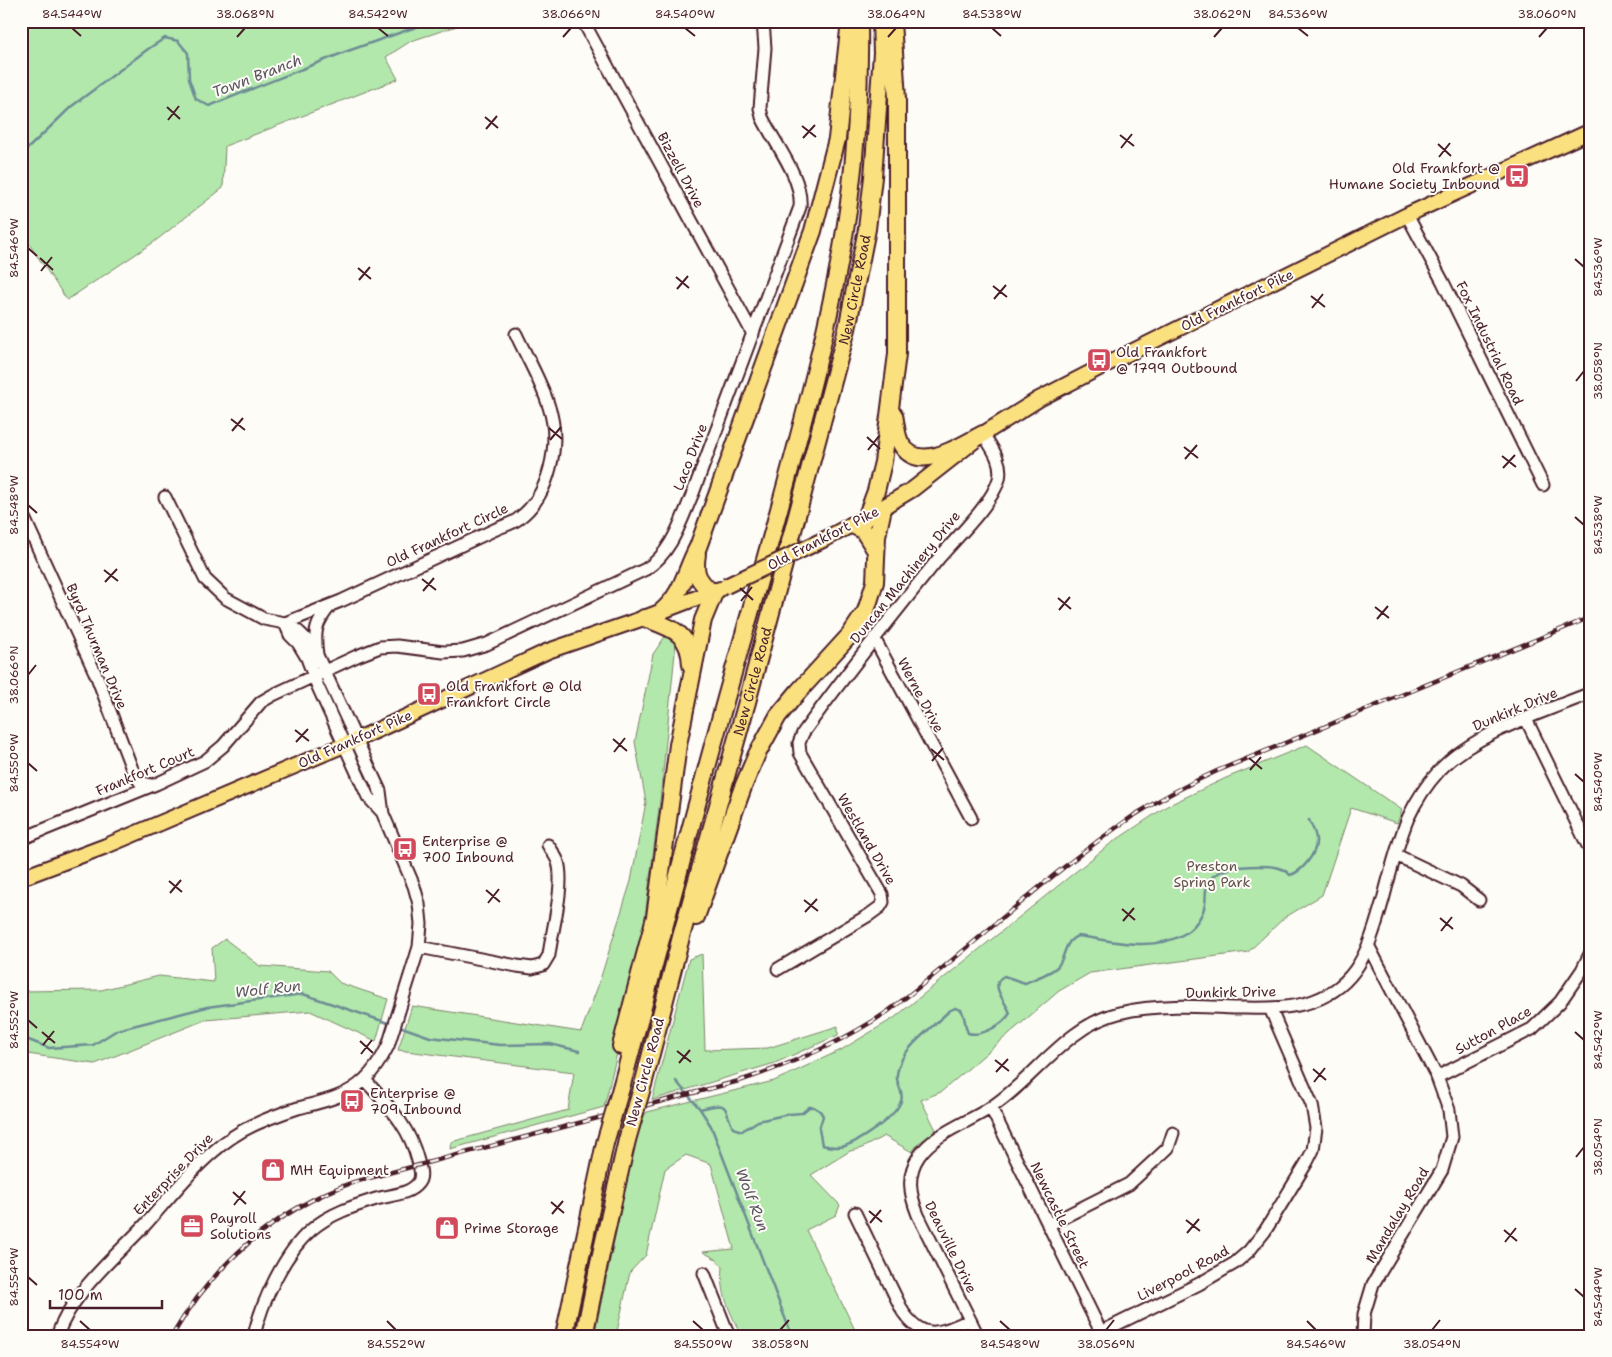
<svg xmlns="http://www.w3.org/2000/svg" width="1612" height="1357" font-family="'Shantell Sans',sans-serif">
<rect width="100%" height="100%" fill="#fdfcf7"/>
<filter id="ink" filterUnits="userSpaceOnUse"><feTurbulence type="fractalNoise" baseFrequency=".02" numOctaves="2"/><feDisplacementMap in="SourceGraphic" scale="10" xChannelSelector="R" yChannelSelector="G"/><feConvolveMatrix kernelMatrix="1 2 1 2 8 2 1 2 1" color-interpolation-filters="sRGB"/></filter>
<g filter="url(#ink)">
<path fill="#b2e8ab" stroke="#7e846b" d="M 21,21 L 472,21 L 411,41 L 386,57 L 398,79 L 225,146 L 223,188 L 154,242 L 67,300 L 21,232 Z
M 668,632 L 676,643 L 660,801 L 639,963 L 604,1107 L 450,1149 L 451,1142 L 568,1110 L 574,1072 L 398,1050 L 412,1006 L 581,1032 L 598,986 L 631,881 L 646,802 L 635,742 L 653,654 Z
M 1307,745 L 1402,810 L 1397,823 L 1351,808 L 1322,895 L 1284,918 L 1248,952 L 1090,973 L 1059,991 L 941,1092 L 921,1100 L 936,1130 L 919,1143 L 912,1152 L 884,1136 L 862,1148 L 850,1151 L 811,1175 L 840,1205 L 836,1215 L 806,1230 L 858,1336 L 741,1336 C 730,1310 720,1296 723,1267 L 716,1259 L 703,1252 L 734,1249 L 711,1164 L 686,1155 L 665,1169 L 646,1255 L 630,1272 L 616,1336 L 594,1336 L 639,1123 L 647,1112 L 774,1081 L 841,1050 L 894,1018 L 1110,844 L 1167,806 L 1226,778 Z
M 225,939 L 260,966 L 328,971 L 340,983 L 388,999 L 376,1041 L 310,1011 L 205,1020 L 95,1064 L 21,1053 L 21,991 L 101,990 L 159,976 L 214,982 L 212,948 Z
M 702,954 L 705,1050 L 768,1048 L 838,1026 L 838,1035 L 775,1063 L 652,1100 L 689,959 Z"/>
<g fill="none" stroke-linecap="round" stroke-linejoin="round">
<path stroke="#6d8c95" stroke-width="2.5" d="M 21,155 L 72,106 L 148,49 L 165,38 L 178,41 L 188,53 L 189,79 L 196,99 L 209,106 L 345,52 L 433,21
M 399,1026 L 430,1037 L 500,1045 L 550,1044 L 579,1051
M 21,1037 L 49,1048 L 93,1045 L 117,1030 L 207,1007 L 303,994 L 391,1024
M 676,1081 L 700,1109 L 711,1126 L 792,1336
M 700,1109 C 730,1102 722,1104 733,1128 L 742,1131 L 758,1121 L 789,1114 L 802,1113 L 809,1107 L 814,1107 L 820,1111 L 823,1116 L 819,1129 L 822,1145 C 830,1147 837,1148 845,1146 C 861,1140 896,1117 901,1101 C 904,1092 898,1087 897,1079 C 896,1074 899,1066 901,1061 C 908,1045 936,1024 949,1011 L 955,1008 L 961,1010 C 966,1018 964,1025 968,1033 C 981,1037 1003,1025 1010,1013 C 1006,1002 988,984 1004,976 L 1025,983 C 1032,980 1051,973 1057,967 C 1066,958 1063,941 1078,936 C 1111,940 1152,953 1184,934 C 1194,928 1203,916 1205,904 C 1206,897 1205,891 1207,885 C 1214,867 1242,866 1258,866 C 1269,866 1283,866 1290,875 C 1302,872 1316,854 1316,842 C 1317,834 1312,827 1309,820"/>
<defs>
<path id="minor" d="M 583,21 L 753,334
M 1407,215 L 1443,282 L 1543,485
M 165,497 L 205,579 L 225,598 L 264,619 L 285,623 L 341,601 L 494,530 C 502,526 512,524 518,519 C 550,496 561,443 549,407 C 542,383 527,358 516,334
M 21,511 L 97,677 L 132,769 L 140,782 L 151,785
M 285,623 L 290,635 L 298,643 L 307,658 L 318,687 L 368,797 L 382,812
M 285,623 C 298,629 308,640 315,652
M 874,638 L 971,818
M 1526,719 L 1591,852
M 21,839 L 156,784 L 205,761 L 223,746 L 261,702 L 273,695 L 357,656 L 380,647 L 397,646 L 443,652 L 463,651 L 487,644 L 646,569 C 672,553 681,520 693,493 L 800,207 C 803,177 774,143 762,117 L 760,108 L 765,48 L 763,21
M 1396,855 L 1461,886 L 1479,900
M 419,947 L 517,966 L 532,968 L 543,965 L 549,955 C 552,930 565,885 558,862 C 556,856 551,850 548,845
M 778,969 L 869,915 L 880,907 L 883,902 L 882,894 L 800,753 L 799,743 L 803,733 C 846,673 892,616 939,558 C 956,538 992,504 999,479 C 1003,462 992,448 983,434
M 1437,1077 L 1532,1029 L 1560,1002 L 1582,970 L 1591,952
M 991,1108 L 1103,1336
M 855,1213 L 903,1312 C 925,1343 941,1332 970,1320
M 1048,1225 L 1129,1184 L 1168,1148 L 1173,1133
M 704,1273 L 729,1336
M 1101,1332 L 1199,1284 L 1235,1263 L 1249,1251 L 1265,1231 L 1307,1162 L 1313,1150 L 1316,1128 L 1312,1105 L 1270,1008
M 57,1336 C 72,1292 113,1259 144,1226 C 174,1193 202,1154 242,1131 C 260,1121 279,1114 298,1108 C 321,1102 347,1097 364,1080 C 374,1071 382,1058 388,1046 L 419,947 L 421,924 L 419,904 L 414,886 L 383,814 L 380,791 L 317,655 C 314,632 315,624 330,606
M 254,1336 C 261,1303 285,1252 311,1230 C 329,1214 354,1206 376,1199 C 389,1195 409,1195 418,1183 C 423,1177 420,1168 418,1161 C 409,1125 389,1107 365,1080
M 978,1336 L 918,1215 C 910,1195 906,1175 919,1156 C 935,1133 967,1123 990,1108 C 1034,1080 1065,1026 1119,1013 C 1155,1004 1196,1006 1233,1008 C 1259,1008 1288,1010 1313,1001 C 1361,984 1370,943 1383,900 C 1390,873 1397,845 1408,818 C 1416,801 1427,784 1439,771 C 1473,733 1544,712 1591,693
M 1363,1336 L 1364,1314 L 1373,1284 L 1442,1170 L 1452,1137 L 1449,1110 L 1437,1077 L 1369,947"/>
<path id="major" d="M 827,538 L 868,516 L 913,489 L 983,434 L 1039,399 L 1103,366 L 1407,215 L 1591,131
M 21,878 L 106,846 L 356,740 L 548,651 L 644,618 L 720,589"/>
<g id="highway">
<path d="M 894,415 C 896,424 896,434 900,442 C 917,476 961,445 983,434"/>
<path d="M 866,518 L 876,491 L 883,462 L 897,354 L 897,99 L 892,21"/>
<path d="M 852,525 L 863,530 L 876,551"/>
<path d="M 697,554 C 694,573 697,579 711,592"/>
<path d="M 662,611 C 683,593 685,571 698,547 L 813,231 L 837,139 L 850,21"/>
<path d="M 644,618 C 671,628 690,632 691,665"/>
<path d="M 696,917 L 743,787 L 757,754 L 778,716 L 798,692 L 850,635 L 866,611 L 875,582 L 877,536 L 883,508"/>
<path d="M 621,1046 L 655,917 L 678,745 L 703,620 L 715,591"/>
<path id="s1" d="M 644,1081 L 681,937 L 747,702 L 847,329 L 867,229 L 873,177 L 882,53 L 881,21"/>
<path d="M 621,1088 C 659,949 694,811 733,673 C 762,570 792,468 817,365 C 830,311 842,257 849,203 C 857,142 860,82 859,21"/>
<path d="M 564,1336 L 605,1143"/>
<path d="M 584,1336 L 601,1254 L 627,1140"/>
</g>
</defs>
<use href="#minor" stroke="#4a1f2b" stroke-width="15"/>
<use href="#major" stroke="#4a1f2b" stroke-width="18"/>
<use href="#highway" stroke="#4a1f2b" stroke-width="20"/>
<use href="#minor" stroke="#fdfcf7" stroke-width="11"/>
<use href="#major" stroke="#fbe080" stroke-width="14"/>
<use href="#highway" stroke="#fbe080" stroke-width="16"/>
<defs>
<path id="rail" d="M 172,1336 C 213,1265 276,1209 354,1182 L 739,1081 C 792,1064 841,1043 887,1012 C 971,949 1046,875 1133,816 C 1160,799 1188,784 1217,771 L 1591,617"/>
</defs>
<use href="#rail" stroke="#4a1f2b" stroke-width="4.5"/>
<use href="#rail" stroke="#fdfcf7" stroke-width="2.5" stroke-dasharray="8" stroke-linecap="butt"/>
<defs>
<path id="major-bridge" d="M 726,586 L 827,538"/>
<path id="highway-bridge" d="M 627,1140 L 644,1081
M 605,1143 L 621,1088"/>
</defs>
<use href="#major-bridge" stroke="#4a1f2b" stroke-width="18" stroke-linecap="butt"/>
<use href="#highway-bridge" stroke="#4a1f2b" stroke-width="20" stroke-linecap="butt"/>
<use href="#major-bridge" stroke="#fbe080" stroke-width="14"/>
<use href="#highway-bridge" stroke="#fbe080" stroke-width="16"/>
</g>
</g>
<path fill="none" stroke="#4a1f2b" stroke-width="2" d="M 72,28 L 81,36M 378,28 L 388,36M 685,28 L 695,36M 992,28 L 1001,36M 1298,28 L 1308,36M 237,37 L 245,28M 563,37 L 571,28M 888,37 L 896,28M 1214,37 L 1222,28M 1539,37 L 1547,28M 167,107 L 180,119M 485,117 L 498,128M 168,120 L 179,106M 802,126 L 816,137M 486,129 L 497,116M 1120,135 L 1134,146M 803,138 L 815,125M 1438,144 L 1451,156M 1121,148 L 1132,134M 1439,157 L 1450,143M 28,248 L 37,256M 40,258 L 53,270M 1575,259 L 1584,267M 358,268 L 371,279M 41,271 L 52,257M 676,277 L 689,288M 359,280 L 370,267M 993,286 L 1007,297M 677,289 L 688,276M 1311,296 L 1325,307M 994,299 L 1006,285M 1312,308 L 1323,294M 1576,381 L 1584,371M 231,419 L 245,430M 549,428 L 562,439M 232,431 L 243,418M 867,437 L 880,449M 550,440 L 561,427M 1184,447 L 1198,458M 868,450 L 879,436M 1502,456 L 1516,467M 1185,459 L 1197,445M 1503,468 L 1515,455M 28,505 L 37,513M 1575,517 L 1584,525M 104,570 L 118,581M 422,579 L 436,590M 105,582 L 117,569M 740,588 L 753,600M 423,591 L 434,578M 1058,598 L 1071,609M 741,601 L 752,587M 1375,607 L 1389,618M 1059,610 L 1070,597M 1377,619 L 1388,606M 28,675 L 36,665M 295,730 L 309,741M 613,739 L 627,751M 296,742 L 308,729M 931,749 L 944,760M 614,752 L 625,738M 1249,758 L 1262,769M 932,761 L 943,748M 28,763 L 37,771M 1250,770 L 1261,757M 1575,774 L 1584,782M 169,881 L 182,892M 486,890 L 500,902M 170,893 L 181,880M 804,900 L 818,911M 488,903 L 499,889M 1122,909 L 1135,920M 805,912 L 817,899M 1440,918 L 1453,929M 1123,921 L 1134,908M 1441,931 L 1452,917M 28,1020 L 37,1028M 42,1032 L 55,1043M 1575,1032 L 1584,1040M 360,1041 L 373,1053M 43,1045 L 54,1031M 677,1051 L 691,1062M 361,1054 L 372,1040M 995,1060 L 1009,1071M 679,1063 L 690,1050M 1313,1069 L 1326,1080M 996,1072 L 1008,1059M 1314,1082 L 1325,1068M 1576,1157 L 1584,1147M 233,1192 L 246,1204M 551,1202 L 564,1213M 234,1205 L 245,1191M 869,1211 L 882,1222M 552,1214 L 563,1201M 1186,1220 L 1200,1231M 870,1223 L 881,1210M 1504,1230 L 1517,1241M 1187,1233 L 1199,1219M 1505,1242 L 1516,1228M 28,1277 L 37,1285M 1575,1289 L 1584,1297M 80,1321 L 90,1330M 387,1321 L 396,1330M 693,1321 L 703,1330M 1000,1321 L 1010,1330M 1307,1321 L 1316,1330M 780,1330 L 789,1320M 1106,1330 L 1114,1320M 1432,1330 L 1440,1320"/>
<defs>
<symbol id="bus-square" viewBox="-11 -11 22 22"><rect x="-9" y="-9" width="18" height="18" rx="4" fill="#d1495b" stroke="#fdfcf7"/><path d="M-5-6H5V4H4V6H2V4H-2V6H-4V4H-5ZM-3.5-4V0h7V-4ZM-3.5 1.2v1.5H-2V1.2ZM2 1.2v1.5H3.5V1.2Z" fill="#fff"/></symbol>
<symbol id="shop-square" viewBox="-11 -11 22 22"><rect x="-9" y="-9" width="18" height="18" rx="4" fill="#d1495b" stroke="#fdfcf7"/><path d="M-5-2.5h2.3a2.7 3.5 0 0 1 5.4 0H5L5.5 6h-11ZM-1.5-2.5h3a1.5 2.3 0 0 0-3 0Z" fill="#fff"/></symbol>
<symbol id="office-square" viewBox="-11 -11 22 22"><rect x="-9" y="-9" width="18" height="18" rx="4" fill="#d1495b" stroke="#fdfcf7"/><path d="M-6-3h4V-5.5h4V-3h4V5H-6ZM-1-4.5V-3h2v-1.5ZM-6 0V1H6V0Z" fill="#fff"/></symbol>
</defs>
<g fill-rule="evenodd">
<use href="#bus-square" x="1503" y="162" width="28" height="28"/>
<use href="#bus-square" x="1085" y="346" width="28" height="28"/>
<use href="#bus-square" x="415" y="680" width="28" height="28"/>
<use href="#bus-square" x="391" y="835" width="28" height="28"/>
<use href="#bus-square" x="338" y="1087" width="28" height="28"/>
<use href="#shop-square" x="259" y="1156" width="28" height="28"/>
<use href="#office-square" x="178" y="1212" width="28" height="28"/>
<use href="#shop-square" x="433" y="1214" width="28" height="28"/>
</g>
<g text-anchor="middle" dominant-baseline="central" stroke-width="4" stroke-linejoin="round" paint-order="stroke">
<g font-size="14" fill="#4a1f2b" stroke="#fdfcf7" text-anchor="start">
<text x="1500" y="168" text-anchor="end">Old Frankfort @<tspan x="1500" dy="16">Humane Society Inbound</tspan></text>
<text x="1116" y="352">Old Frankfort<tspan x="1116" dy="16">@ 1799 Outbound</tspan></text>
<text x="446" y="686">Old Frankfort @ Old<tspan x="446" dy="16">Frankfort Circle</tspan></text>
<text x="422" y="841">Enterprise @<tspan x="422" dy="16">700 Inbound</tspan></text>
<text x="370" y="1093">Enterprise @<tspan x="370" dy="16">709 Inbound</tspan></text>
<text x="290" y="1170">MH Equipment</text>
<text x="210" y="1218">Payroll<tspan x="210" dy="16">Solutions</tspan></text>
<text x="464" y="1228">Prime Storage</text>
</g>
<g font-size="14" fill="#4a1f2b" stroke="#fdfcf7">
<text transform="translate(681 170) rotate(62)">Bizzell Drive</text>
<text stroke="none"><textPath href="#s1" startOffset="819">New Circle Road</textPath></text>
<text transform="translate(1237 300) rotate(-26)">Old Frankfort Pike</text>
<text transform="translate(1490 343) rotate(64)">Fox Industrial Road</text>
<text transform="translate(690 457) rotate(-69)">Laco Drive</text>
<text transform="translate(447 535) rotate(-25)">Old Frankfort Circle</text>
<text transform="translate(823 538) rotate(-27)">Old Frankfort Pike</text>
<text transform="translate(905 577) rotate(-51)">Duncan Machinery Drive</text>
<text transform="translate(97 646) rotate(67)">Byrd Thurman Drive</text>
<text stroke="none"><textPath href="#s1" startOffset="414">New Circle Road</textPath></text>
<text transform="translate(921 695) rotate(62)">Werne Drive</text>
<text transform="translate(1515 709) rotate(-23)">Dunkirk Drive</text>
<text transform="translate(355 739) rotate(-24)">Old Frankfort Pike</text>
<text transform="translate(145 771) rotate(-23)">Frankfort Court</text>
<text transform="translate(867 839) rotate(60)">Westland Drive</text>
<text transform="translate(1231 992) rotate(-1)">Dunkirk Drive</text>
<text transform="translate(1493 1030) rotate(-29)">Sutton Place</text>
<text transform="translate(645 1072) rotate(-75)">New Circle Road</text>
<text transform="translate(173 1174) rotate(-46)">Enterprise Drive</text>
<text transform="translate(1060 1215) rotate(64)">Newcastle Street</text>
<text transform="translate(1397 1215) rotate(-59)">Mandalay Road</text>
<text transform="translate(951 1247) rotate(64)">Deauville Drive</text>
<text transform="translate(1183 1273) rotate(-28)">Liverpool Road</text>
</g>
<g font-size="14" fill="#64514b" stroke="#fdfcf7">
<text x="1212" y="866">Preston<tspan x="1212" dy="16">Spring Park</tspan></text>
</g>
<g font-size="15" font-style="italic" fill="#5b5660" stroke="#fdfcf7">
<text transform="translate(257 76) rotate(-21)">Town Branch</text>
<text transform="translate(268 989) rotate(-6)">Wolf Run</text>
<text transform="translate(752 1200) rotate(69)">Wolf Run</text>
</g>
</g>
<rect width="1612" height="1357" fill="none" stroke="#fdfcf7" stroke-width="55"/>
<path d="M50 1300v8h112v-8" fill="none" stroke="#4a1f2b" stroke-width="2.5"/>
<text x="58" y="1300" font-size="15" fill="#4a1f2b" stroke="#fdfcf7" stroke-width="4" paint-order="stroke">100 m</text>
<rect x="28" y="28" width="1556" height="1302" fill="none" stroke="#4a1f2b" stroke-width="2"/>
<g font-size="12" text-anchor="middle" fill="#4a1f2b">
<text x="72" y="18">84.544°W</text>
<text x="245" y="18">38.068°N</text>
<text x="378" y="18">84.542°W</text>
<text x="571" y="18">38.066°N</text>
<text x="685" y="18">84.540°W</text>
<text x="896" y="18">38.064°N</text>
<text x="992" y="18">84.538°W</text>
<text x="1222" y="18">38.062°N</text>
<text x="1298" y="18">84.536°W</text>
<text x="1547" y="18">38.060°N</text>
<text transform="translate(14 248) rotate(-90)" y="4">84.546°W</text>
<text transform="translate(1598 267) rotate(-90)" y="4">84.536°W</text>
<text transform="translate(1598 371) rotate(-90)" y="4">38.058°N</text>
<text transform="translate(14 505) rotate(-90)" y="4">84.548°W</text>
<text transform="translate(1598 525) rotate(-90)" y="4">84.538°W</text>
<text transform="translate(14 675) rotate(-90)" y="4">38.066°N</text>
<text transform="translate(14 763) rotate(-90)" y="4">84.550°W</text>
<text transform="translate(1598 782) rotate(-90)" y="4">84.540°W</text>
<text transform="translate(14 1020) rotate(-90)" y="4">84.552°W</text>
<text transform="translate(1598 1040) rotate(-90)" y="4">84.542°W</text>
<text transform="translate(1598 1147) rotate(-90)" y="4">38.054°N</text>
<text transform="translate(14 1277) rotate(-90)" y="4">84.554°W</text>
<text transform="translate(1598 1297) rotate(-90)" y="4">84.544°W</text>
<text x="90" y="1348">84.554°W</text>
<text x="396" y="1348">84.552°W</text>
<text x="703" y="1348">84.550°W</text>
<text x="780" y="1348">38.058°N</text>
<text x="1010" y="1348">84.548°W</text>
<text x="1106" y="1348">38.056°N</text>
<text x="1316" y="1348">84.546°W</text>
<text x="1432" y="1348">38.054°N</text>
</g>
</svg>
